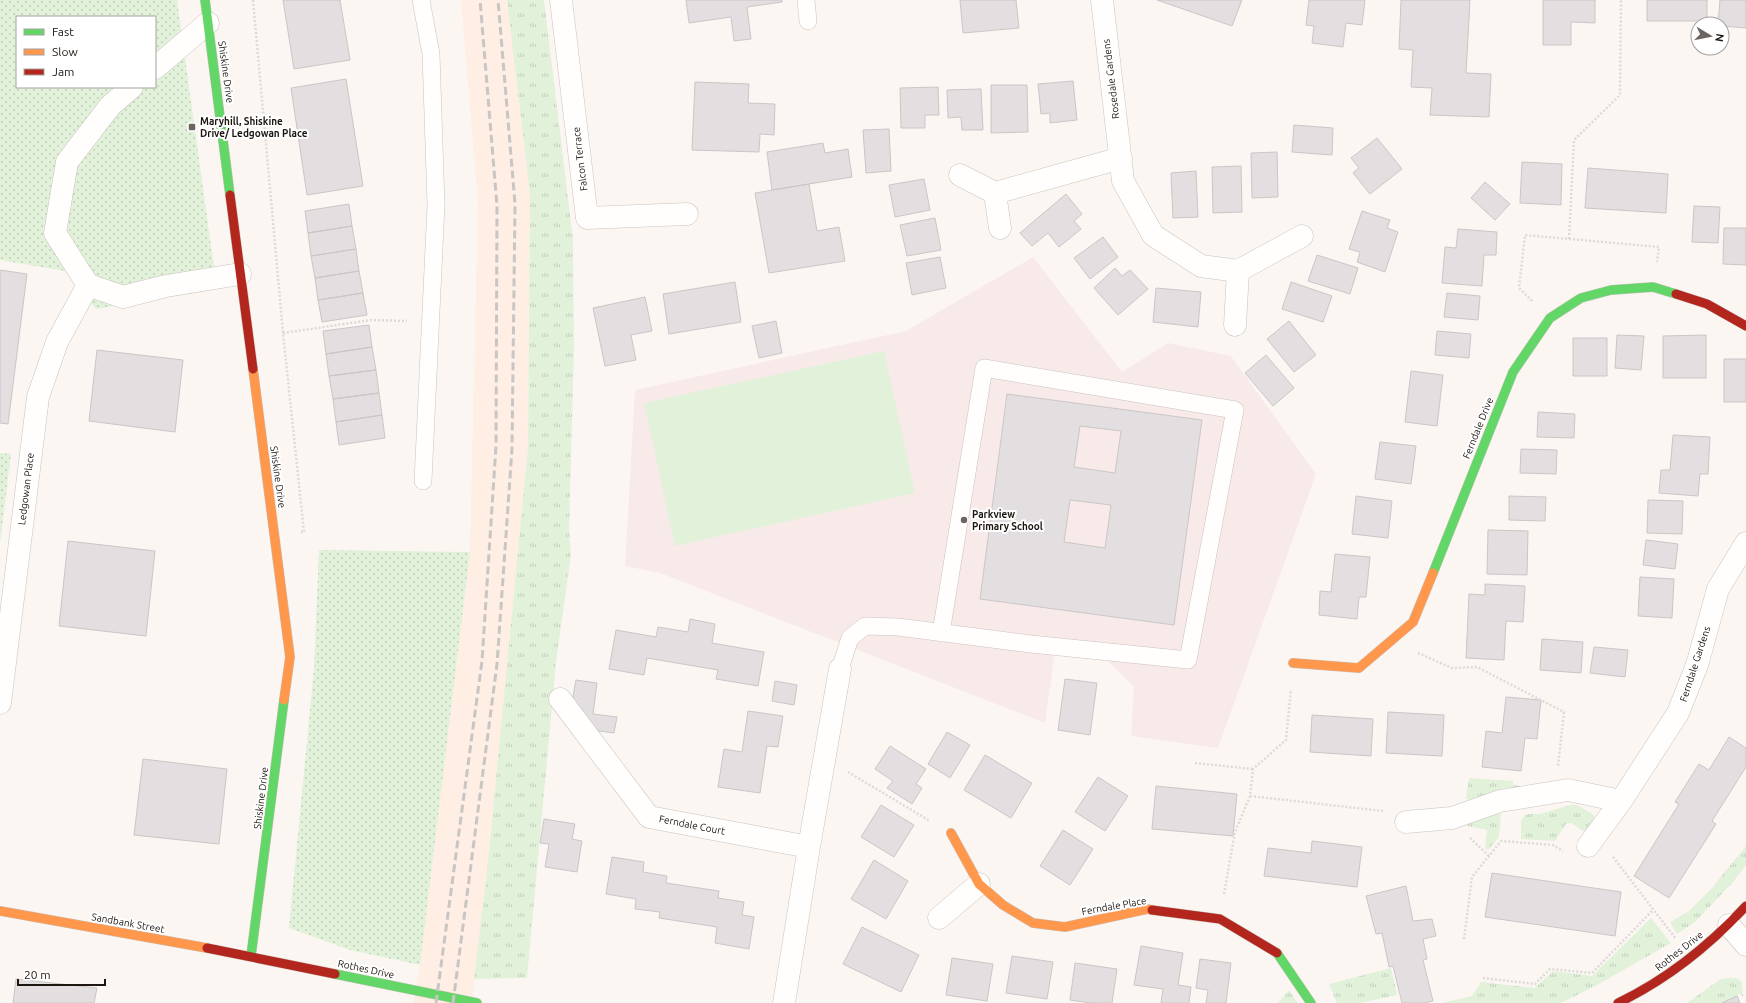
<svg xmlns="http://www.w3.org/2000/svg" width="1746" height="1003" font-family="Ubuntu,sans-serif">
<defs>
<pattern id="grass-tufts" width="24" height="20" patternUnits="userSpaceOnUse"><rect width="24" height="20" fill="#e2f1da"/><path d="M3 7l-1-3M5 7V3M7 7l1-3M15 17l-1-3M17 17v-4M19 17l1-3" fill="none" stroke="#c1ceba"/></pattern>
<pattern id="park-dots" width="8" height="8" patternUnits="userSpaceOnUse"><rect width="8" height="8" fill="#e2f1da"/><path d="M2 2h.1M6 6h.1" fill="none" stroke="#c1ceba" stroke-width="1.8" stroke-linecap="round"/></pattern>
</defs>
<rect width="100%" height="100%" fill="#fcf6f2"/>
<path fill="#f9eaea" d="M 1033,257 L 1122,372 L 1168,343 L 1231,356 L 1316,474 L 1218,748 L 1131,736 L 1134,687 L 1099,653 L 1055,651 L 1045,723 L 660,573 L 625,566 L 635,390 L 906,331 Z"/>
<path fill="#feeee3" d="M 461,0 L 507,0 L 530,194 L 528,447 L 487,872 L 472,1003 L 414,1003 L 420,965 L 470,552 L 478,202 Z"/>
<path fill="url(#grass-tufts)" d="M 507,0 L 544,0 L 573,240 L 574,349 L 569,530 L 571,555 L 556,662 L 527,978 L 474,979 L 487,872 L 528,447 L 530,194 Z
M 1469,778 L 1513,781 L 1513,785 L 1528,787 L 1532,790 L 1505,788 L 1469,801 L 1466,798 Z
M 1571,805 L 1577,805 L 1594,815 L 1595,820 L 1588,834 L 1571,823 L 1566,824 L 1555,841 L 1521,839 L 1521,821 L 1524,816 L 1528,814 L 1540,814 Z
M 1501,812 L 1499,837 L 1488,850 L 1485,848 L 1487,830 L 1468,826 L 1467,822 Z
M 1746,846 L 1746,865 L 1733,882 L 1695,922 L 1677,934 L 1670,922 L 1689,911 L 1711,889 Z
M 1651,918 L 1671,943 L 1597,985 L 1561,1003 L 1442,1003 L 1472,996 L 1481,982 L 1535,988 L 1553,971 L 1592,976 Z
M 1391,968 L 1397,995 L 1360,1003 L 1337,1003 L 1329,984 Z
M 1730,978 L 1736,978 L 1742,982 L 1743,997 L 1741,994 L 1721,1003 L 1687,1003 L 1721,979 Z
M 1289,990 L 1298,1003 L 1278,1003 Z"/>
<path fill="url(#park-dots)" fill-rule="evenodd" d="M 0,0 L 177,0 L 217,289 L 96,309 L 65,271 L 0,260 ZM 17,17 L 155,17 L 155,87 L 17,87 Z
M 0,453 L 11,454 L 0,544 Z
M 319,550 L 470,552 L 420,965 L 350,950 L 289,928 L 314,668 Z"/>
<path fill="#e2f1da" d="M 884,351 L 915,493 L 675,546 L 644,403 Z"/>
<path fill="#e3dee0" stroke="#cac6c8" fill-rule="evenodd" d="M 283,0 L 340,0 L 350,60 L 294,69 Z
M 686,0 L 782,0 L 782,2 L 747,7 L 751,39 L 734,41 L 731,17 L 689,23 Z
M 960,0 L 1016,0 L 1019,28 L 963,33 Z
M 1157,0 L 1242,0 L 1232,26 Z
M 1309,0 L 1365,0 L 1362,25 L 1346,23 L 1343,47 L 1312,43 L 1314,26 L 1306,25 Z
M 1401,0 L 1470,0 L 1466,73 L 1491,74 L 1489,117 L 1430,115 L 1432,88 L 1411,87 L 1413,50 L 1399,49 Z
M 1543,0 L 1595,0 L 1595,23 L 1571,22 L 1571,45 L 1543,45 Z
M 1647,0 L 1707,0 L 1707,21 L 1647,21 Z
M 1720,0 L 1746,0 L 1746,28 L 1722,26 L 1722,24 L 1718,24 Z
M 346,79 L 363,186 L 307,195 L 291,88 Z
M 1073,81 L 1077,120 L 1050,123 L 1050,113 L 1041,114 L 1038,84 Z
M 695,82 L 749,84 L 748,103 L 775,104 L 774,135 L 760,134 L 759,152 L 692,150 Z
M 991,85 L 1027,85 L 1028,132 L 991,133 Z
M 938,87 L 939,115 L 925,115 L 925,128 L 901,128 L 900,88 Z
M 981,89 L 983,130 L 962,130 L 961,117 L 948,118 L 947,90 Z
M 1294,125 L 1333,128 L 1332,155 L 1292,152 Z
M 889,129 L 891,171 L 866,173 L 863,130 Z
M 1377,138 L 1402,169 L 1370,194 L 1353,173 L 1359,168 L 1351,158 Z
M 823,143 L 825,153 L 848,149 L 852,177 L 772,190 L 767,152 Z
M 1277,152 L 1278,197 L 1252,198 L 1251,153 Z
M 1522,162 L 1562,164 L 1561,205 L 1520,203 Z
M 1241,166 L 1242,212 L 1213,213 L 1212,167 Z
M 1588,168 L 1668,174 L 1666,213 L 1585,208 Z
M 1196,171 L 1198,217 L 1173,218 L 1171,173 Z
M 924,179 L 930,210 L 895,217 L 889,185 Z
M 1485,182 L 1510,204 L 1495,220 L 1471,198 Z
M 809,184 L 817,231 L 839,227 L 845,261 L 769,273 L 755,193 Z
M 1066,194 L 1082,214 L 1074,221 L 1081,229 L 1059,247 L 1048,233 L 1032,246 L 1020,233 Z
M 349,204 L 352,226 L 308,233 L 305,211 Z
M 1694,206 L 1720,207 L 1718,243 L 1692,242 Z
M 1362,211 L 1390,220 L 1387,228 L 1398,232 L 1385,272 L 1357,262 L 1360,252 L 1349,249 Z
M 935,218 L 941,250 L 907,256 L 900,225 Z
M 352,226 L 356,249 L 311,256 L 308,233 Z
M 1724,228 L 1746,228 L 1746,265 L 1723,264 Z
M 1458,229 L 1497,232 L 1496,255 L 1484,255 L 1482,286 L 1442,283 L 1445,247 L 1456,248 Z
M 1103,237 L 1118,257 L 1090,279 L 1074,258 Z
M 356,249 L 359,271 L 315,278 L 311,256 Z
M 1317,255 L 1358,268 L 1350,294 L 1308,281 Z
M 940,257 L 946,288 L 912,295 L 906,263 Z
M 1115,268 L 1122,276 L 1130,270 L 1148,289 L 1118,315 L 1094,288 Z
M 0,270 L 27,274 L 8,424 L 0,423 Z
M 359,271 L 363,293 L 318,300 L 315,278 Z
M 735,282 L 741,322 L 669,334 L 663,294 Z
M 1291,282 L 1332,296 L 1323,322 L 1282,309 Z
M 1156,288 L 1201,292 L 1198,327 L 1153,322 Z
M 363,293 L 367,315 L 322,322 L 318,300 Z
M 1447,293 L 1480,296 L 1478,320 L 1444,317 Z
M 645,297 L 652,331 L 631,335 L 636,360 L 605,366 L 593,308 Z
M 776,321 L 782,353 L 759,358 L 752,326 Z
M 1289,321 L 1316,355 L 1294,372 L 1267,339 Z
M 369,325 L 372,347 L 326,354 L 323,331 Z
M 1437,331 L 1471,334 L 1469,358 L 1435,355 Z
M 1617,335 L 1644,336 L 1641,370 L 1615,368 Z
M 1706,335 L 1706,378 L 1663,378 L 1663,336 Z
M 1573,338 L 1607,338 L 1607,376 L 1573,376 Z
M 372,347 L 376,370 L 329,376 L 326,354 Z
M 97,350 L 183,360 L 175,432 L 89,421 Z
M 1266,355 L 1294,388 L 1273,406 L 1245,373 Z
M 1724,359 L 1746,359 L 1746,402 L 1724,402 Z
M 376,370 L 379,393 L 333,399 L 329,376 Z
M 1411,371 L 1443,375 L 1437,426 L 1405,422 Z
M 379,393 L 382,415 L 336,422 L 333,399 Z
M 1007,394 L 1202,420 L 1174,625 L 980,599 ZM 1080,426 L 1121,431 L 1115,473 L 1074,467 ZM 1070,500 L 1111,505 L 1105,548 L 1064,542 Z
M 1538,412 L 1575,414 L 1574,438 L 1537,437 Z
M 382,415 L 385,438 L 339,445 L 336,422 Z
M 1673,435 L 1710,437 L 1708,474 L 1700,474 L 1698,496 L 1659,493 L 1661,470 L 1670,470 Z
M 1380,442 L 1416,446 L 1411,484 L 1375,479 Z
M 1521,449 L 1557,450 L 1556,474 L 1520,473 Z
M 1356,496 L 1392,501 L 1388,538 L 1352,534 Z
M 1509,496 L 1546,497 L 1545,521 L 1509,520 Z
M 1648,500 L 1683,501 L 1682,534 L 1647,533 Z
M 1488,530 L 1528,531 L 1527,575 L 1487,574 Z
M 1646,540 L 1678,544 L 1675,569 L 1643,565 Z
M 68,541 L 155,551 L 146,636 L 59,626 Z
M 1335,554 L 1370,557 L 1366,597 L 1359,597 L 1357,619 L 1319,615 L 1320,591 L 1331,592 Z
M 1640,577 L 1674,579 L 1672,618 L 1638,616 Z
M 1485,584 L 1525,586 L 1523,622 L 1506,621 L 1504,660 L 1466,658 L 1469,594 L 1485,595 Z
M 690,619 L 715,624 L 712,643 L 764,652 L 758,686 L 716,679 L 718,670 L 647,658 L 644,675 L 609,669 L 616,630 L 656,637 L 658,627 L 688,632 Z
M 1542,639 L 1583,642 L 1581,673 L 1540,670 Z
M 1594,647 L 1628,650 L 1625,677 L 1590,673 Z
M 1065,679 L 1097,683 L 1090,735 L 1058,730 Z
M 576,680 L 597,683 L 593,714 L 617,717 L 614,733 L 591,730 L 571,707 Z
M 775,681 L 797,685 L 794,705 L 772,701 Z
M 1506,697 L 1541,700 L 1537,739 L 1525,738 L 1521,771 L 1482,767 L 1486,731 L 1502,733 Z
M 748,711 L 783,716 L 778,747 L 767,746 L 760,793 L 718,787 L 724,749 L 742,752 Z
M 1388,712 L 1444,715 L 1442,756 L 1386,753 Z
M 1312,715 L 1373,719 L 1371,756 L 1310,752 Z
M 947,732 L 970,745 L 950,778 L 928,764 Z
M 1729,737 L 1746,748 L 1746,767 L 1712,821 L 1716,824 L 1669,898 L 1634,876 L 1679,804 L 1675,802 L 1699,764 L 1709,770 Z
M 890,746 L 926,769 L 916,784 L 922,788 L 912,804 L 887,788 L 893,781 L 875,769 Z
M 985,755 L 1032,783 L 1011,818 L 964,790 Z
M 143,759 L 227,769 L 219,844 L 134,835 Z
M 1098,777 L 1128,796 L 1105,831 L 1075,812 Z
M 1156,786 L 1237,794 L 1233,836 L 1152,829 Z
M 881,805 L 914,825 L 894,857 L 861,837 Z
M 544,819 L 575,824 L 572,839 L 582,841 L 577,872 L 545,867 L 549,844 L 540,843 Z
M 1063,830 L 1093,849 L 1070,885 L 1040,866 Z
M 1312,841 L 1362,847 L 1357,887 L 1264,876 L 1268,848 L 1311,853 Z
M 612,857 L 644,862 L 643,872 L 667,876 L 666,883 L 719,891 L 718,898 L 744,902 L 742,915 L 754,917 L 749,949 L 715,943 L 717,927 L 659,918 L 660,912 L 635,909 L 636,899 L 606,894 Z
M 874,860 L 908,881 L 886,919 L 851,899 Z
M 1492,873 L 1621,892 L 1615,936 L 1485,917 Z
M 1406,886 L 1413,921 L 1432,919 L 1436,936 L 1423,939 L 1427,959 L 1423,960 L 1433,1001 L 1424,1003 L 1402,1003 L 1393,966 L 1389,967 L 1382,933 L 1376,934 L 1366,896 Z
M 862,927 L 919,955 L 901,992 L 843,964 Z
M 1141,946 L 1183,953 L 1178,985 L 1191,987 L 1189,1003 L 1161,1003 L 1163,989 L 1134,985 Z
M 1012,956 L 1053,962 L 1047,999 L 1006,993 Z
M 952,958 L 993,964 L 987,1001 L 946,995 Z
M 1200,959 L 1231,963 L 1226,1003 L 1206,1003 L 1208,990 L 1196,988 Z
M 1075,963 L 1117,969 L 1112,1003 L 1091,1003 L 1070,1000 Z
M 16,979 L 97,988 L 94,1003 L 13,1003 Z
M 1737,996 L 1740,1003 L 1722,1003 Z"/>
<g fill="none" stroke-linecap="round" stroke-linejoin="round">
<defs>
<path id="lane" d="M 421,0 L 431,54 L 436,205 L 423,481
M 806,0 L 808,21
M 840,669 L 850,638 L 865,626 L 898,627 L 1031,644 L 1188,660 L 1235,410 L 984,368 L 941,633"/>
<path id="street" d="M 561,0 L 587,218 L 687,214
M 1102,0 L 1123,181 L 1153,235 L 1201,266 L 1238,271 L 1302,236
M 155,68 L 208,23
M 132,87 L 110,106 L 67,162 L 55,233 L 88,285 L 123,297 L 166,286 L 240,274
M 960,175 L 995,193 L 1121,158
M 995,193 L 1000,228
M 1235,325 L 1238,271
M 560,699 L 649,817 L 809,847
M 0,703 L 38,397 L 57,342 L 88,285
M 1406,822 L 1452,818 L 1500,801 L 1568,790 L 1621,801
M 1588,846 L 1621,801 L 1678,713 L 1697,665 L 1718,589 L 1746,543
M 939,918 L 979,884
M 1729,925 L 1746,945
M 784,1003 L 809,847 L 840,669"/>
<path id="fast" d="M 205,0 L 230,195
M 1433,573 L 1513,372 L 1550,318 L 1581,298 L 1611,290 L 1653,287 L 1676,294
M 1277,953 L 1311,1003
M 251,956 L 284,700
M 335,974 L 477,1003"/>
<path id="slow" d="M 253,369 L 290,657 L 284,700
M 1293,663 L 1359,668 L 1413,622 L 1433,573
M 951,833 L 979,884 L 1003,905 L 1033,923 L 1065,927 L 1147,909 L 1152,910
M 0,911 L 207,948"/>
<path id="jam" d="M 230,195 L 253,369
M 1676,294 L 1707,304 L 1746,326
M 1152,910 L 1220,919 L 1277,953
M 207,948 L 335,974
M 1618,1003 C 1668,979 1708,947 1746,906"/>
</defs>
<use href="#lane" stroke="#c9c3be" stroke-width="18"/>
<use href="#street" stroke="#c9c3be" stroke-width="23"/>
<use href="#fast" stroke="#c9c3be" stroke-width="10"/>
<use href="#slow" stroke="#c9c3be" stroke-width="10"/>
<use href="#jam" stroke="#c9c3be" stroke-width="10"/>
<path stroke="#dcdad8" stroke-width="2.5" stroke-dasharray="2 2" stroke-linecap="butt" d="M 253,0 L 283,333 L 304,532 L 301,532
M 1569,239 L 1574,140 L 1620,95 L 1621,0
M 1532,301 L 1519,288 L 1525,235 L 1659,247 L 1657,262
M 283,333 L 371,320 L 407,321
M 1418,653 L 1452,668 L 1477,667 L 1564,712 L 1558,766
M 1195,763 L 1253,769
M 848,772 L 930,821
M 1250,796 L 1383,811
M 1470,838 L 1489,856
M 1613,857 L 1676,939
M 1224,894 L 1235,832 L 1250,796 L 1253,769 L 1286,740 L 1291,689
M 1464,939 L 1472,877 L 1501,841 L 1553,845 L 1563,851
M 1483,978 L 1535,984 L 1550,969 L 1592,973 L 1653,910"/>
<use href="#lane" stroke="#fffefd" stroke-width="17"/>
<use href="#street" stroke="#fffefd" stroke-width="22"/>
<use href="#fast" stroke="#63d668" stroke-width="9"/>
<use href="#slow" stroke="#ff974d" stroke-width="9"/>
<use href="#jam" stroke="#b3261e" stroke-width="9"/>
<path stroke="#c8c6c5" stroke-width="3" stroke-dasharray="8 4" stroke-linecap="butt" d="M 436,1003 L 482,661 L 496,446 L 497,206 L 480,0
M 453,1003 L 497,664 L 512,449 L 515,204 L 498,0"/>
</g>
<g fill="#6b645f" stroke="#fff" stroke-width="1.5">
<rect x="188" y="123" width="8" height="8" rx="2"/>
<circle cx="964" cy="520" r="4"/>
</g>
<g text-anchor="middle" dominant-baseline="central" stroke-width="4" stroke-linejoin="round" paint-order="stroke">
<g font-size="10" fill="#1d1510" stroke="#fff">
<text transform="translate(226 72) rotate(82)">Shiskine Drive</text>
<text transform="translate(1111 79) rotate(-97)">Rosedale Gardens</text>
<text transform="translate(580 159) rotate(-97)">Falcon Terrace</text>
<text transform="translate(1478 428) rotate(-68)">Ferndale Drive</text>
<text transform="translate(278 477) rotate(82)">Shiskine Drive</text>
<text transform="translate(26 489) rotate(-83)">Ledgowan Place</text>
<text transform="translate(1695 664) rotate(-72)">Ferndale Gardens</text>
<text transform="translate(261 798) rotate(-83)">Shiskine Drive</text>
<text transform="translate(692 825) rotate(11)">Ferndale Court</text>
<text transform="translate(1114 906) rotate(-10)">Ferndale Place</text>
<text transform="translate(128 923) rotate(10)">Sandbank Street</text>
<text transform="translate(1679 951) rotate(-38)">Rothes Drive</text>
<text transform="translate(366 969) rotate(12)">Rothes Drive</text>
</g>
<g font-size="10" font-weight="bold" fill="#1d1510" stroke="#fff" text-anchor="start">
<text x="200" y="121">Maryhill, Shiskine<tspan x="200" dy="12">Drive/ Ledgowan Place</tspan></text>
<text x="972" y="514">Parkview<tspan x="972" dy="12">Primary School</tspan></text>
</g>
</g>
<rect x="16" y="16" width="140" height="72" fill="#ffffff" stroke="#a5a19f"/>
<rect x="24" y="29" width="20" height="6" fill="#63d668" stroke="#a5a19f"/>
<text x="52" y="36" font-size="12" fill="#1d1510">Fast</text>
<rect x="24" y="49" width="20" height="6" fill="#ff974d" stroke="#a5a19f"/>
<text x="52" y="56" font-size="12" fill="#1d1510">Slow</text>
<rect x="24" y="69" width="20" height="6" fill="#b3261e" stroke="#a5a19f"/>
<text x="52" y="76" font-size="12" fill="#1d1510">Jam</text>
<g transform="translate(1710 36) rotate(100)"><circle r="19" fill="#ffffff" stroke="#a5a19f"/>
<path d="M0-3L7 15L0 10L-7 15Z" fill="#6b645f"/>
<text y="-6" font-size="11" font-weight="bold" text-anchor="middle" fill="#1d1510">N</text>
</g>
<path d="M18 979v6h87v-6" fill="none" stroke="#1d1510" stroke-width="2"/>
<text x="24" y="979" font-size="12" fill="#1d1510" stroke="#ffffff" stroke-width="3" paint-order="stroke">20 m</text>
</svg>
